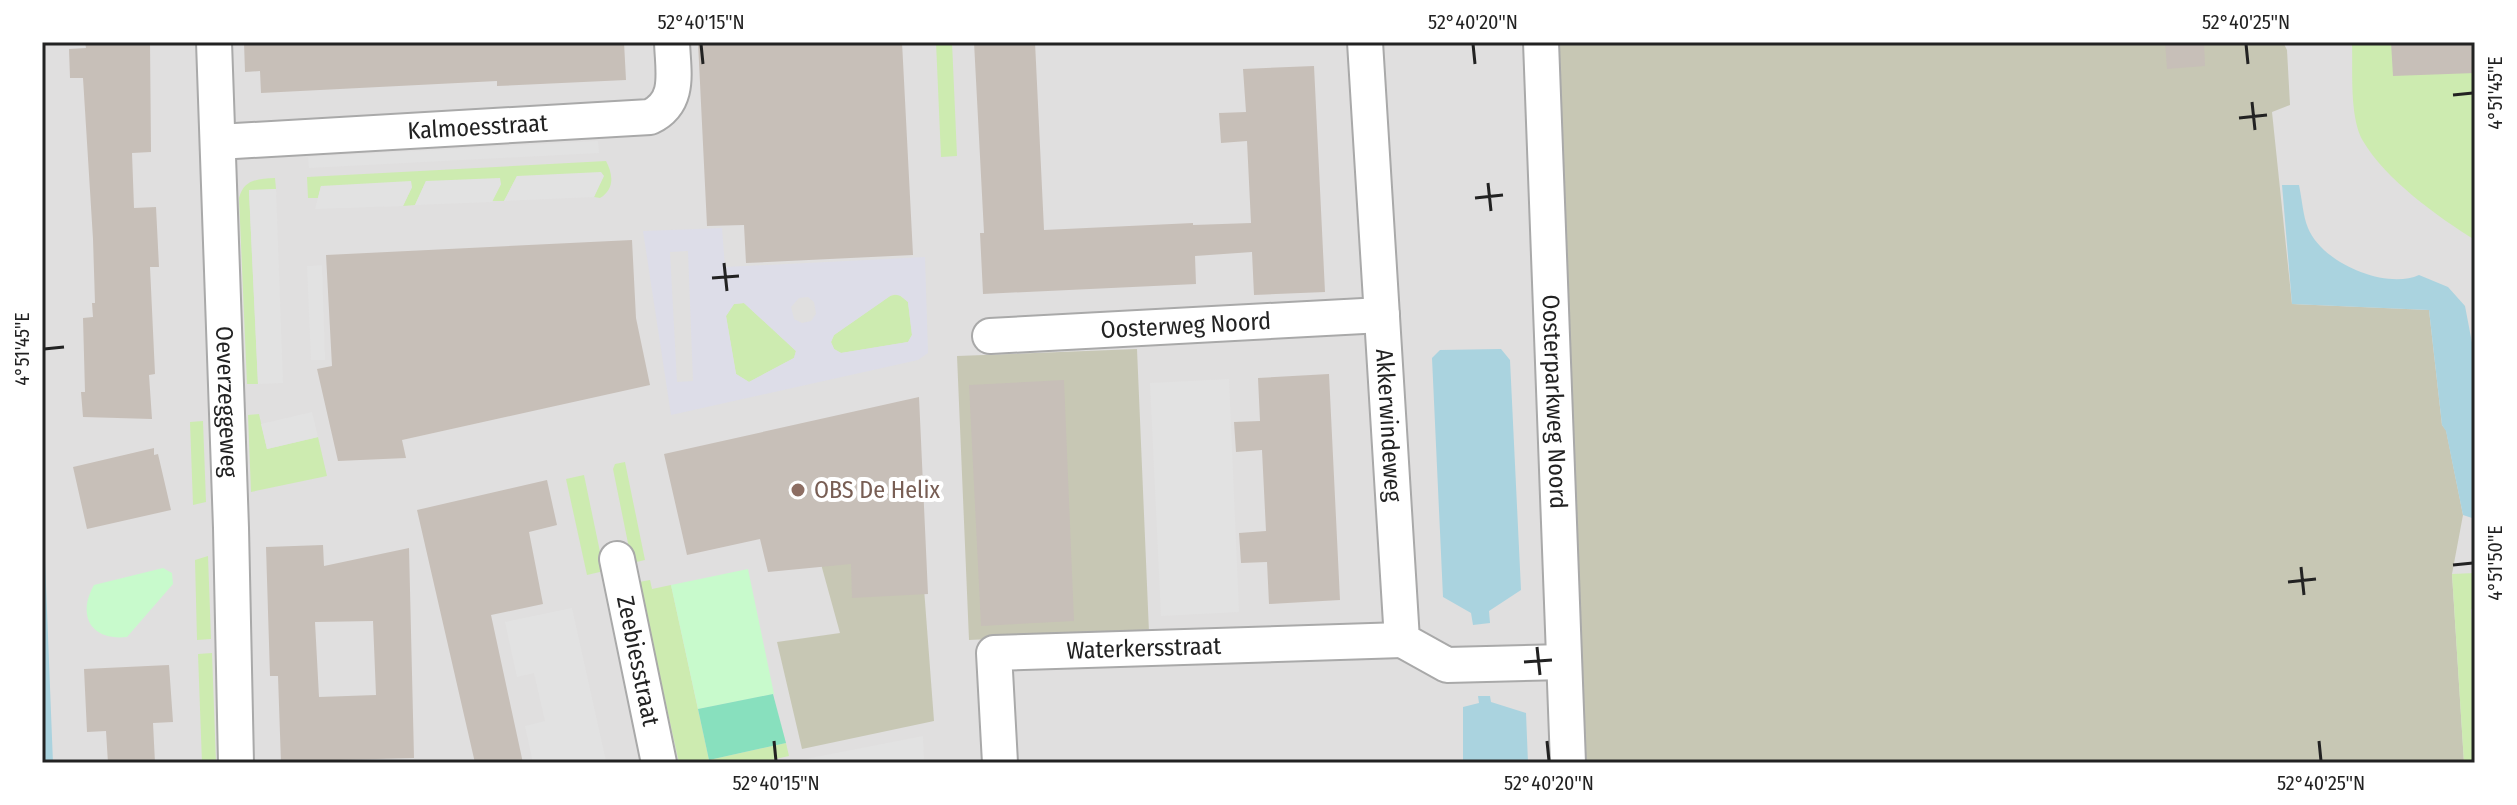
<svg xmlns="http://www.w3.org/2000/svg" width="2517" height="805" font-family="'Fira Sans Condensed',sans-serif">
<rect width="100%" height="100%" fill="#f2efe9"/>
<path fill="#e0dfdf" d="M 42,42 L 2475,42 L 2475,763 L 42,763 Z"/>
<path fill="#c7c7b4" d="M 1557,42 L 2283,42 L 2287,50 L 2290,105 L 2272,112 L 2292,304 L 2429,310 L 2442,425 L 2446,430 L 2463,515 L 2452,574 L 2464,763 L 1586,763 Z
M 1137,349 L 1149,632 L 969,640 L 957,356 Z
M 918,509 L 934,721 L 802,749 L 777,642 L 840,633 L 816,546 Z"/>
<path fill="#cdebb0" d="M 936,42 L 952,42 L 957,156 L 941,157 Z
M 2352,42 L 2475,42 L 2475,240 C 2438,217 2385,179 2363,141 C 2349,117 2353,70 2352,42 Z
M 606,161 C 613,174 615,189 600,198 L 594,197 L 603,176 L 517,176 L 504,201 L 492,201 L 501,184 L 426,181 L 415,205 L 403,206 L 412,187 L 321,186 L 318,198 L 308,198 L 307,177 Z
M 275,178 L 276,189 L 249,191 L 258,384 L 247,384 L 239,198 C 244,179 258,179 275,178 Z
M 898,294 L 908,302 L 912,335 L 908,342 L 841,353 L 834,349 L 831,342 L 834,335 L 890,296 Z
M 744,303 L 796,351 L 794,358 L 749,382 L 736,374 L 726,316 L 734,304 Z
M 259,414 L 267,449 L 318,437 L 327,476 L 251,492 L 248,415 Z
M 203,421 L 206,502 L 193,505 L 190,422 Z
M 625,462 L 645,560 L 632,563 L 613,469 L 615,464 Z
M 584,475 L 604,571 L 587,575 L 566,479 Z
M 208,556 L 211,639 L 197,640 L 195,560 Z
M 2475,573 L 2475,608 L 2471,609 L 2475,670 L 2475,763 L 2464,763 L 2452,574 Z
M 650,580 L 652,589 L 671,585 L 709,760 L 786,743 L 789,756 L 758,763 L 679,763 L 639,582 Z
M 212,653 L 216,763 L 202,763 L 198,654 Z"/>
<path fill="#c8facc" d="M 163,568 L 172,573 L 173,584 L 127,637 C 90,641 77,615 94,585 Z
M 748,569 L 774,694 L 698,709 L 671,585 Z"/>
<path fill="#88e0be" d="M 773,694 L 786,743 L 709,760 L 698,709 Z"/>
<path fill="#e2e2e2" d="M 598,141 L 599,153 L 309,168 L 308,157 Z
M 601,172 L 604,176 L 594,197 L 504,201 L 517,176 Z
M 500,178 L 501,184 L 492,202 L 415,205 L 426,181 Z
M 411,181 L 412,187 L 403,206 L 315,209 L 321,186 Z
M 276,189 L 283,383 L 258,384 L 249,190 Z
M 322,265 L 325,360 L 311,360 L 307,266 Z
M 1229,379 L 1239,612 L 1161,616 L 1150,383 Z
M 312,412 L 318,437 L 267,449 L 261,424 Z
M 572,608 L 606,761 L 533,763 L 525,726 L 545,721 L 534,673 L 517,677 L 505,622 Z
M 923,736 L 924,763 L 785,763 Z"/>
<path fill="#dddde8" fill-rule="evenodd" d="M 722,228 L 725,267 L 925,257 L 928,353 L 918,360 L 671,415 L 643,231 ZM 688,251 L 693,381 L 677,382 L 670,252 ZM 893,294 L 901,296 L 908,302 L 912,335 L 908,342 L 841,353 L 834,349 L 831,342 L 834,335 ZM 808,297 L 814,302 L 816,314 L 811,321 L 802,323 L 794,319 L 791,307 L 799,298 ZM 744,303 L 796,351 L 794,358 L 749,382 L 736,374 L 726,316 L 734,304 Z"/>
<path fill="#aad3df" d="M 2282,185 L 2299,185 C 2302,199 2303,216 2308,228 C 2322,263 2386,290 2419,275 L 2448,287 L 2465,306 L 2473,348 L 2475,519 L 2463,515 L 2446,431 L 2442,425 L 2429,310 L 2292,304 Z
M 1501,349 L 1510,360 L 1521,590 L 1489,611 L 1490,623 L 1473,625 L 1471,613 L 1443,597 L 1432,358 L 1440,350 Z
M 42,484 L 53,763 L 42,763 Z
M 1478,696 L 1490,696 L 1491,702 L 1526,713 L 1528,763 L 1463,763 L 1463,707 L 1479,703 Z"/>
<path fill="#c7bfb8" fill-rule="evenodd" d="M 85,42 L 150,42 L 151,152 L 132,153 L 134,208 L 156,207 L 159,267 L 150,267 L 155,374 L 149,375 L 152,419 L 83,417 L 81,392 L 85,392 L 83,318 L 93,317 L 92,303 L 95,303 L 93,239 L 83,78 L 70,78 L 69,49 L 86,48 Z
M 244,42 L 624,42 L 626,80 L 497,86 L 497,81 L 261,93 L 260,71 L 245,72 Z
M 698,42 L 902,42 L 913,255 L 746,263 L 744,225 L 707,226 Z
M 974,42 L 1035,42 L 1044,230 L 1193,223 L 1193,225 L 1251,223 L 1247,141 L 1221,143 L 1219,113 L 1246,112 L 1243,69 L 1314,66 L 1325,292 L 1254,295 L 1252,252 L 1195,256 L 1196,284 L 983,294 L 980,233 L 984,233 Z
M 2165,42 L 2204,42 L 2205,66 L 2167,69 Z
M 2391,42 L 2475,42 L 2475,73 L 2393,76 Z
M 632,240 L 636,318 L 650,385 L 402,440 L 406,458 L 338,461 L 317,369 L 332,366 L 326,255 Z
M 1329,374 L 1340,600 L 1269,604 L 1267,562 L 1241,563 L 1239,533 L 1266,531 L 1262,450 L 1236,452 L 1234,422 L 1260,421 L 1258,378 Z
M 1064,380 L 1074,621 L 981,626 L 969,385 Z
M 919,397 L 928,594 L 852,598 L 851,564 L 768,572 L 760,539 L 687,555 L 664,454 Z
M 154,448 L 154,455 L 158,454 L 171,510 L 87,529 L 73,467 Z
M 547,480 L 557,525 L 529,532 L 543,604 L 491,615 L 523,763 L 475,763 L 417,510 Z
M 323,545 L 324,566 L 409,548 L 414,758 L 339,760 L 340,763 L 281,763 L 278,676 L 270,676 L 266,547 ZM 373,621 L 376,695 L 319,697 L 315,622 Z
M 169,665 L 173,722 L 153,723 L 155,763 L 108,763 L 106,731 L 87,732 L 84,669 Z"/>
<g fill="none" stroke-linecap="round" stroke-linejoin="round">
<defs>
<g id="street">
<path id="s1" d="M 214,42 L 231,528 L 236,763"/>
<path id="s2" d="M 1365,42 L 1402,640 L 1447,665 L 1564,662"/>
<path id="s3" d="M 1541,42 L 1568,763"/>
<path id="s4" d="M 218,142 L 650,117 C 681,102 673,72 672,42"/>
<path id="s5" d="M 990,336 L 1382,315"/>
<path id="s6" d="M 617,559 L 659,763"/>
<path id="s7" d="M 1000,763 L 994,653 L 1402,640"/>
</g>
</defs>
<use href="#street" stroke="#a9a9a9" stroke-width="38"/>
<use href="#street" stroke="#fff" stroke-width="34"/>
</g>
<path fill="none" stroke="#222" stroke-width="3" d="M 701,44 L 703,64M 1473,44 L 1475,64M 2246,44 L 2248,64M 2453,95 L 2473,93M 2252,102 L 2255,130M 2239,118 L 2267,115M 1488,183 L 1491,211M 1475,198 L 1503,195M 724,263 L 727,291M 712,278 L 739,276M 44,349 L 64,347M 2453,565 L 2473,563M 2301,567 L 2304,595M 2288,582 L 2316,579M 1537,647 L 1540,675M 1524,662 L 1552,660M 774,741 L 776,761M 1547,741 L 1549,761M 2319,741 L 2321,761"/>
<circle fill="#8d6e63" stroke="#fff" stroke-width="3" cx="798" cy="490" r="8"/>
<g text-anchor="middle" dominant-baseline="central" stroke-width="8" stroke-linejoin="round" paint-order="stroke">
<g font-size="24" fill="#222" stroke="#fff">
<text stroke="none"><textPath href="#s4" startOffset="260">Kalmoesstraat</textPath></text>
<text stroke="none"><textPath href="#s5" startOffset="196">Oosterweg Noord</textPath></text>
<text stroke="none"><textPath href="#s1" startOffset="360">Oeverzeggeweg</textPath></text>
<text stroke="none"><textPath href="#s3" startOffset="360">Oosterparkweg Noord</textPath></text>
<text stroke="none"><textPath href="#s2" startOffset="384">Akkerwindeweg</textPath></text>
<text stroke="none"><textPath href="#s7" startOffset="260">Waterkersstraat</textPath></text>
<text stroke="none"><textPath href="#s6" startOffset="104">Zeebiesstraat</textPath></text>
</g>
<g font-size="24" fill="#785e54" stroke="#fff" text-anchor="start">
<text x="814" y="490">OBS De Helix</text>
</g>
</g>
<rect width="2517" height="805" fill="none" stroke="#ffffff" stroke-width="88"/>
<rect x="44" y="44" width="2429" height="717" fill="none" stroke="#222" stroke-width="3"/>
<g font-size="20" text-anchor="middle" fill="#222">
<text x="701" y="29">52°40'15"N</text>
<text x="1473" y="29">52°40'20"N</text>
<text x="2246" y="29">52°40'25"N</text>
<text transform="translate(2495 93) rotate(-90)" y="7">4°51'45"E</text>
<text transform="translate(22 349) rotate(-90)" y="7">4°51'45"E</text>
<text transform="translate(2495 563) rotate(-90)" y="7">4°51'50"E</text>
<text x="776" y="790">52°40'15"N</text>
<text x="1549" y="790">52°40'20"N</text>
<text x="2321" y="790">52°40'25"N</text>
</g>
</svg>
